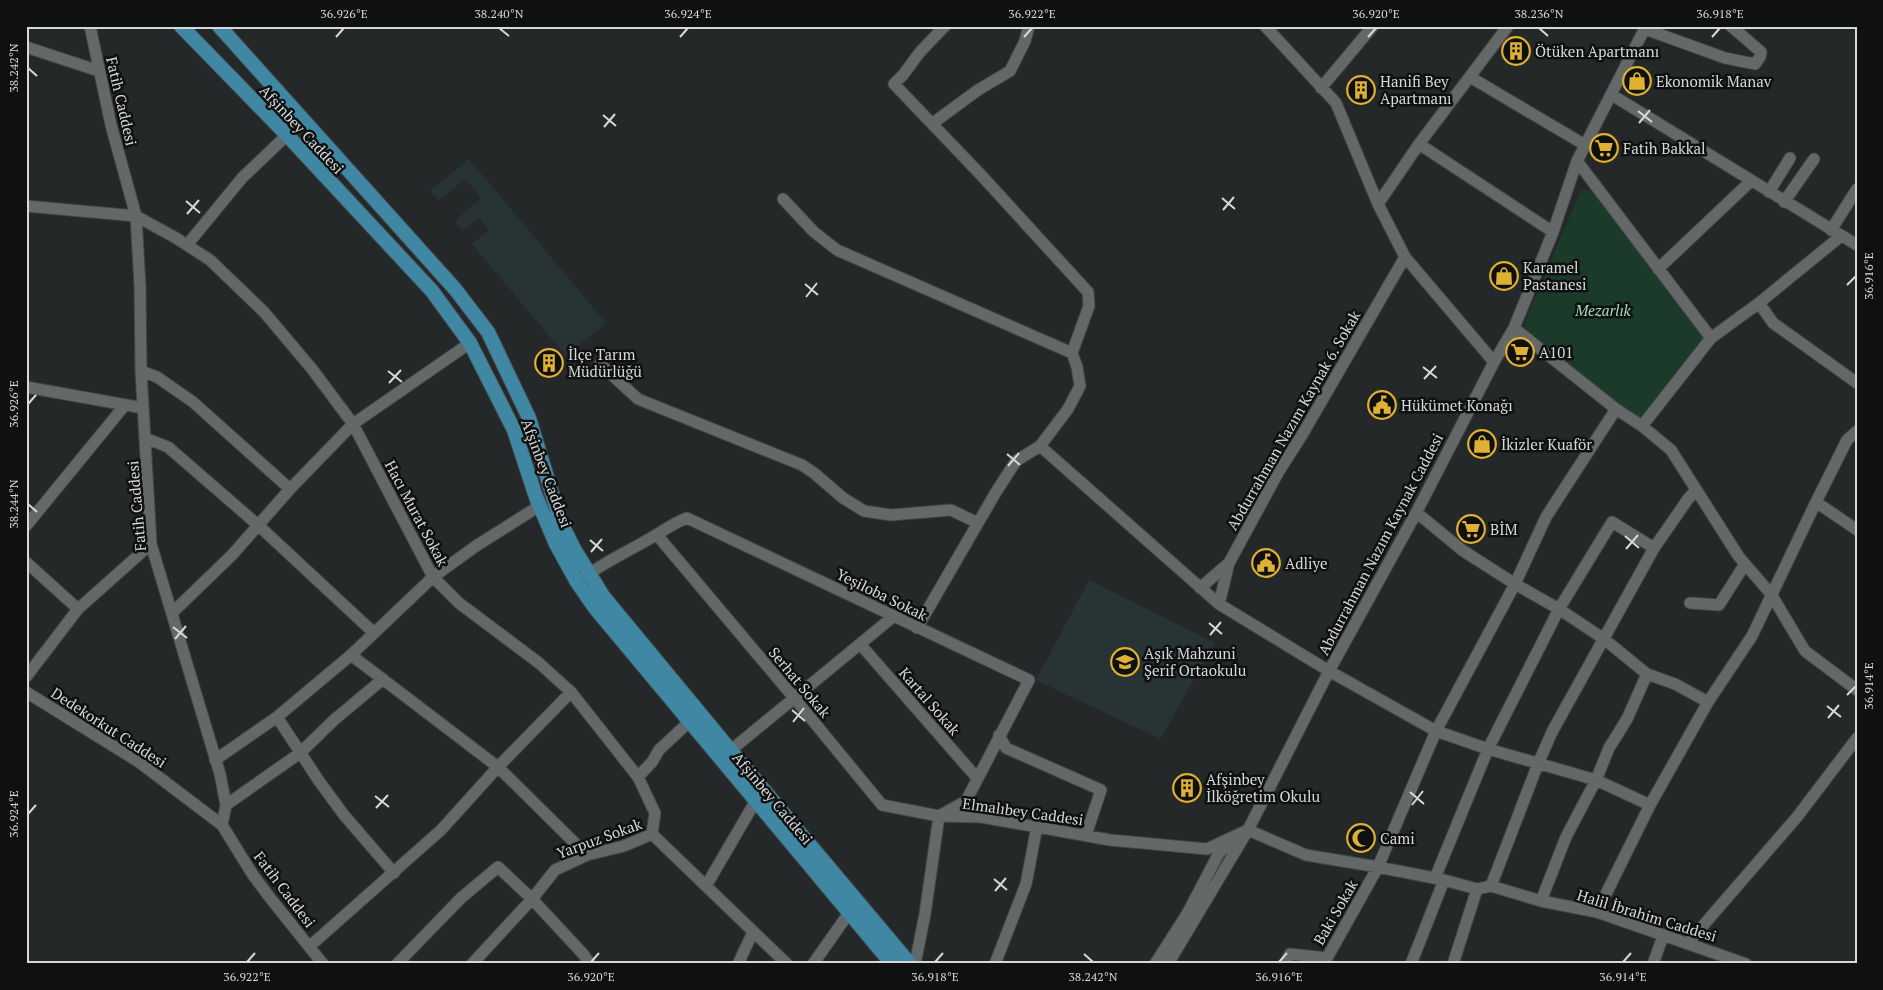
<svg xmlns="http://www.w3.org/2000/svg" width="1883" height="990" font-family="'PT Serif',serif">
<rect width="100%" height="100%" fill="#252829"/>
<path fill="#283335" d="M 469,159 L 606,323 L 566,356 L 472,244 L 489,230 L 479,218 L 463,231 L 455,221 L 481,198 L 465,179 L 439,201 L 430,191 Z
M 1089,580 L 1215,643 L 1160,739 L 1036,680 Z"/>
<path fill="#1b3a29" d="M 1581,190 L 1593,191 L 1711,338 L 1642,426 L 1523,331 L 1527,317 Z"/>
<g fill="none" stroke-linecap="round" stroke-linejoin="round">
<defs>
<path id="minor" d="M 90,26 L 111,125 L 136,216 L 140,286 L 141,371 L 151,544 L 220,774 L 226,805 L 222,825 L 253,875 L 271,899 L 323,964
M 1265,26 L 1336,103 L 1378,204 L 1405,257 L 1494,362
M 1645,29 L 1725,58 L 1755,64 L 1760,57 L 1761,52 L 1731,26
M 26,47 L 99,71
M 1470,77 L 1585,145
M 1321,88 L 1373,26
M 1612,95 L 1857,245
M 933,123 L 978,90 L 1010,71 L 1025,41 L 1029,26
M 1419,144 L 1553,232
M 1577,161 L 1711,338
M 1769,192 L 1790,158
M 783,199 L 814,232 L 837,250 L 1072,353
M 1784,202 L 1814,159
M 1378,204 L 1419,144 L 1508,26
M 26,206 L 136,216 L 176,238 L 210,260 L 264,312 L 312,369 L 353,424 L 433,577 L 459,603 L 539,663 L 571,692 L 638,777 L 655,813 L 652,834
M 1831,230 L 1857,189
M 187,245 L 242,178 L 287,135
M 1658,269 L 1751,181
M 1759,303 L 1773,323 L 1857,383
M 1514,328 L 1616,409 L 1642,426 L 1671,450 L 1739,557 L 1771,594 L 1805,651 L 1857,690
M 600,364 L 638,399 L 802,465 L 814,473 L 843,498 L 864,511 L 891,515 L 951,510 L 978,523
M 141,371 L 157,377 L 193,402 L 290,489
M 26,387 L 143,408
M 1642,426 L 1711,338 L 1759,303 L 1841,236
M 145,438 L 168,447 L 258,525 L 374,633
M 1040,446 L 1219,604 L 1329,671 L 1436,731 L 1488,749 L 1596,780 L 1650,805
M 1816,502 L 1857,530
M 1415,515 L 1422,517 L 1462,550 L 1515,584 L 1559,609 L 1604,639 L 1647,674 L 1675,684 L 1708,702
M 26,526 L 125,405
M 26,562 L 78,609
M 577,582 C 599,565 625,553 649,539 C 662,532 673,523 687,518 L 1029,680 L 966,801 L 939,816 L 882,805 L 795,699 L 657,535
M 1200,588 L 1229,563
M 1690,603 L 1719,605 L 1745,564
M 1219,604 L 1229,563 L 1279,471 L 1302,435 L 1405,257
M 172,613 L 232,555 L 290,489 L 353,424 L 470,343
M 917,628 L 996,492 L 1016,461 L 1040,446 L 1068,409 L 1080,386 L 1077,367 L 1072,353 L 1089,306 L 1088,292 L 981,175 L 894,84 L 903,75 L 920,52 L 945,26
M 860,644 L 977,778
M 351,655 L 498,767 L 587,855
M 26,677 L 78,609 L 151,544
M 26,692 L 139,762 L 222,825
M 277,717 L 319,781 L 344,815 L 394,873
M 999,735 L 1006,748 L 1101,790 L 1086,835
M 725,755 L 894,616
M 215,760 L 277,717 L 351,655 L 433,577 L 476,546 L 536,508 L 536,497
M 638,777 L 652,762 L 659,750 L 689,722
M 226,805 L 300,753 L 334,720 L 383,679
M 1248,830 L 1306,855 L 1378,867 L 1444,880 L 1477,889 L 1491,886 L 1541,901 L 1597,912 L 1746,964
M 1435,878 L 1488,749 L 1559,609 L 1612,522 L 1654,548
M 706,886 L 755,802
M 1491,886 L 1538,764 L 1552,732 L 1654,548 L 1688,499 L 1696,490
M 1541,901 L 1566,837 L 1596,780 L 1609,748 L 1627,719 L 1647,674
M 1597,912 L 1650,805 L 1708,702 L 1752,636 L 1816,502 L 1847,440 L 1857,431
M 1688,943 L 1797,817 L 1857,738
M 310,946 L 441,830 L 498,767 L 571,692
M 397,964 L 461,898 L 498,867 L 532,899 L 584,955 L 590,964
M 472,964 L 532,899 L 555,870 L 587,855 L 624,846 L 652,834 L 787,964
M 738,964 L 753,932
M 813,964 L 849,913
M 915,964 L 925,914 L 939,816 L 981,817 L 1110,840 L 1207,849 L 1248,830
M 995,964 L 1026,884 L 1037,826
M 1155,964 L 1187,914 L 1219,853 L 1233,842
M 1168,964 L 1248,830 L 1329,671 L 1415,515 L 1494,362 L 1514,328 L 1553,232 L 1577,161 L 1646,26
M 1285,964 L 1290,954 L 1327,958 L 1378,867 L 1436,731 L 1515,584 L 1546,517 L 1616,409
M 1411,964 L 1444,880
M 1453,964 L 1477,889
M 1653,964 L 1663,936"/>
<path id="major" d="M 181,26 L 287,135 L 432,291 L 470,343 L 514,430 L 536,497 L 556,544 L 577,582 L 595,608 L 892,964
M 219,26 L 455,289 L 488,332 L 529,418 L 561,523 L 574,549 L 603,596 L 731,751 L 910,964"/>
</defs>
<use href="#minor" stroke="#424546" stroke-width="13"/>
<use href="#major" stroke="#424546" stroke-width="16"/>
<use href="#minor" stroke="#646869" stroke-width="11"/>
<use href="#major" stroke="#3f87a3" stroke-width="14"/>
</g>
<path fill="none" stroke="#d6d8d9" stroke-width="2" d="M 499,28 L 509,36M 1539,28 L 1548,36M 336,37 L 344,28M 680,37 L 688,28M 1024,37 L 1032,28M 1368,37 L 1376,28M 1712,37 L 1720,28M 28,68 L 37,76M 1638,111 L 1652,122M 603,115 L 616,126M 1639,123 L 1650,110M 604,127 L 615,114M 1222,198 L 1235,209M 186,201 L 200,213M 1223,210 L 1234,197M 187,214 L 199,200M 805,284 L 818,295M 1847,285 L 1856,276M 806,297 L 817,283M 1423,367 L 1437,378M 388,371 L 402,382M 1424,379 L 1436,366M 389,383 L 401,370M 28,404 L 36,395M 1007,454 L 1020,465M 1008,466 L 1019,453M 28,504 L 37,512M 1625,536 L 1639,548M 590,540 L 603,551M 1626,549 L 1638,535M 591,552 L 602,539M 1209,623 L 1222,634M 173,627 L 187,638M 1210,635 L 1221,622M 175,639 L 186,626M 1847,695 L 1856,686M 1827,706 L 1841,717M 792,710 L 805,721M 1828,718 L 1839,705M 793,722 L 804,708M 1410,792 L 1424,804M 375,796 L 389,807M 1412,805 L 1423,791M 376,808 L 388,795M 28,814 L 36,805M 994,879 L 1007,890M 995,891 L 1006,878M 1084,954 L 1093,962M 247,962 L 255,953M 591,962 L 599,953M 935,962 L 943,953M 1279,962 L 1287,953M 1623,962 L 1631,953"/>
<defs>
<symbol id="building-ring" viewBox="-11 -11 22 22"><circle r="9.5" fill="#0f1111" stroke="#e0b034" stroke-width="1.5"/><path d="M-4-6H4V6H1V3H-1V6H-4ZM-2.5-4.3h1.7v1.8h-1.7ZM.8-4.3h1.7v1.8H.8ZM-2.5-1h1.7V.8h-1.7ZM.8-1h1.7V.8H.8Z" fill="#e0b034"/></symbol>
<symbol id="shop-ring" viewBox="-11 -11 22 22"><circle r="9.5" fill="#0f1111" stroke="#e0b034" stroke-width="1.5"/><path d="M-5-2.5h2.3a2.7 3.5 0 0 1 5.4 0H5L5.5 6h-11ZM-1.5-2.5h3a1.5 2.3 0 0 0-3 0Z" fill="#e0b034"/></symbol>
<symbol id="supermarket-ring" viewBox="-11 -11 22 22"><circle r="9.5" fill="#0f1111" stroke="#e0b034" stroke-width="1.5"/><path d="M-6-5.5h2.5l.6 2H6L4.5 2H-2.5L-4.4-4H-6ZM-1.5 3.2a1.3 1.3 0 1 0 .1 0ZM3 3.2a1.3 1.3 0 1 0 .1 0Z" fill="#e0b034"/></symbol>
<symbol id="civic-ring" viewBox="-11 -11 22 22"><circle r="9.5" fill="#0f1111" stroke="#e0b034" stroke-width="1.5"/><path d="M-.6-6.5H3V-4.5H.6V-3L4-1V1h2V6H-6V1h2V-1L-.6-3ZM-1.2 2.5V6h2.4V2.5Z" fill="#e0b034"/></symbol>
<symbol id="school-ring" viewBox="-11 -11 22 22"><circle r="9.5" fill="#0f1111" stroke="#e0b034" stroke-width="1.5"/><path d="M0-5L7-2L0 1L-7-2ZM-4 1L0 2.5L4 1V4Q0 6-4 4Z" fill="#e0b034"/></symbol>
<symbol id="mosque-ring" viewBox="-11 -11 22 22"><circle r="9.5" fill="#0f1111" stroke="#e0b034" stroke-width="1.5"/><path d="M3.5-4.9A6 6 0 1 0 3.5 4.9A5 5 0 1 1 3.5-4.9Z" fill="#e0b034"/></symbol>
</defs>
<g fill-rule="evenodd">
<use href="#building-ring" x="1500" y="35" width="32" height="32"/>
<use href="#shop-ring" x="1621" y="65" width="32" height="32"/>
<use href="#building-ring" x="1345" y="74" width="32" height="32"/>
<use href="#supermarket-ring" x="1588" y="132" width="32" height="32"/>
<use href="#shop-ring" x="1488" y="260" width="32" height="32"/>
<use href="#supermarket-ring" x="1504" y="336" width="32" height="32"/>
<use href="#building-ring" x="533" y="347" width="32" height="32"/>
<use href="#civic-ring" x="1366" y="389" width="32" height="32"/>
<use href="#shop-ring" x="1466" y="428" width="32" height="32"/>
<use href="#supermarket-ring" x="1455" y="513" width="32" height="32"/>
<use href="#civic-ring" x="1250" y="547" width="32" height="32"/>
<use href="#school-ring" x="1109" y="646" width="32" height="32"/>
<use href="#building-ring" x="1171" y="772" width="32" height="32"/>
<use href="#mosque-ring" x="1345" y="822" width="32" height="32"/>
</g>
<g text-anchor="middle" dominant-baseline="central" stroke-width="5" stroke-linejoin="round" paint-order="stroke">
<g font-size="15" fill="#d6d8d9" stroke="#0f1111" text-anchor="start">
<text x="1535" y="51">Ötüken Apartmanı</text>
<text x="1380" y="81">Hanifi Bey<tspan x="1380" dy="17">Apartmanı</tspan></text>
<text x="1656" y="81">Ekonomik Manav</text>
<text x="1623" y="148">Fatih Bakkal</text>
<text x="1523" y="267">Karamel<tspan x="1523" dy="17">Pastanesi</tspan></text>
<text x="1539" y="352">A101</text>
<text x="568" y="354">İlçe Tarım<tspan x="568" dy="17">Müdürlüğü</tspan></text>
<text x="1401" y="405">Hükümet Konağı</text>
<text x="1501" y="444">İkizler Kuaför</text>
<text x="1490" y="529">BİM</text>
<text x="1285" y="563">Adliye</text>
<text x="1144" y="653">Aşık Mahzuni<tspan x="1144" dy="17">Şerif Ortaokulu</tspan></text>
<text x="1206" y="779">Afşinbey<tspan x="1206" dy="17">İlköğretim Okulu</tspan></text>
<text x="1380" y="838">Cami</text>
</g>
<g font-size="15" fill="#d6d8d9" stroke="#0f1111">
<text transform="translate(122 101) rotate(77)">Fatih Caddesi</text>
<text transform="translate(302 129) rotate(47)">Afşinbey Caddesi</text>
<text transform="translate(1293 420) rotate(-60)">Abdurrahman Nazım Kaynak 6. Sokak</text>
<text transform="translate(547 473) rotate(69)">Afşinbey Caddesi</text>
<text transform="translate(136 506) rotate(-95)">Fatih Caddesi</text>
<text transform="translate(417 513) rotate(62)">Hacı Murat Sokak</text>
<text transform="translate(1380 544) rotate(-62)">Abdurrahman Nazım Kaynak Caddesi</text>
<text transform="translate(882 594) rotate(26)">Yeşiloba Sokak</text>
<text transform="translate(800 682) rotate(50)">Serhat Sokak</text>
<text transform="translate(930 701) rotate(49)">Kartal Sokak</text>
<text transform="translate(109 727) rotate(33)">Dedekorkut Caddesi</text>
<text transform="translate(773 798) rotate(50)">Afşinbey Caddesi</text>
<text transform="translate(1023 811) rotate(8)">Elmalıbey Caddesi</text>
<text transform="translate(599 838) rotate(-20)">Yarpuz Sokak</text>
<text transform="translate(285 889) rotate(53)">Fatih Caddesi</text>
<text transform="translate(1335 912) rotate(-60)">Baki Sokak</text>
<text transform="translate(1647 915) rotate(17)">Halil İbrahim Caddesi</text>
</g>
<g font-size="15" font-style="italic" fill="#9cdeb7" stroke="#0f1111">
<text x="1603" y="310">Mezarlık</text>
</g>
</g>
<rect width="1883" height="990" fill="none" stroke="#0f1111" stroke-width="55"/>
<rect x="28" y="28" width="1828" height="934" fill="none" stroke="#d6d8d9" stroke-width="2"/>
<g font-size="12" text-anchor="middle" fill="#d6d8d9">
<text x="344" y="18">36.926°E</text>
<text x="499" y="18">38.240°N</text>
<text x="688" y="18">36.924°E</text>
<text x="1032" y="18">36.922°E</text>
<text x="1376" y="18">36.920°E</text>
<text x="1539" y="18">38.236°N</text>
<text x="1720" y="18">36.918°E</text>
<text transform="translate(14 68) rotate(-90)" y="4">38.242°N</text>
<text transform="translate(1869 276) rotate(-90)" y="4">36.916°E</text>
<text transform="translate(14 404) rotate(-90)" y="4">36.926°E</text>
<text transform="translate(14 504) rotate(-90)" y="4">38.244°N</text>
<text transform="translate(1869 686) rotate(-90)" y="4">36.914°E</text>
<text transform="translate(14 814) rotate(-90)" y="4">36.924°E</text>
<text x="247" y="981">36.922°E</text>
<text x="591" y="981">36.920°E</text>
<text x="935" y="981">36.918°E</text>
<text x="1093" y="981">38.242°N</text>
<text x="1279" y="981">36.916°E</text>
<text x="1623" y="981">36.914°E</text>
</g>
</svg>
